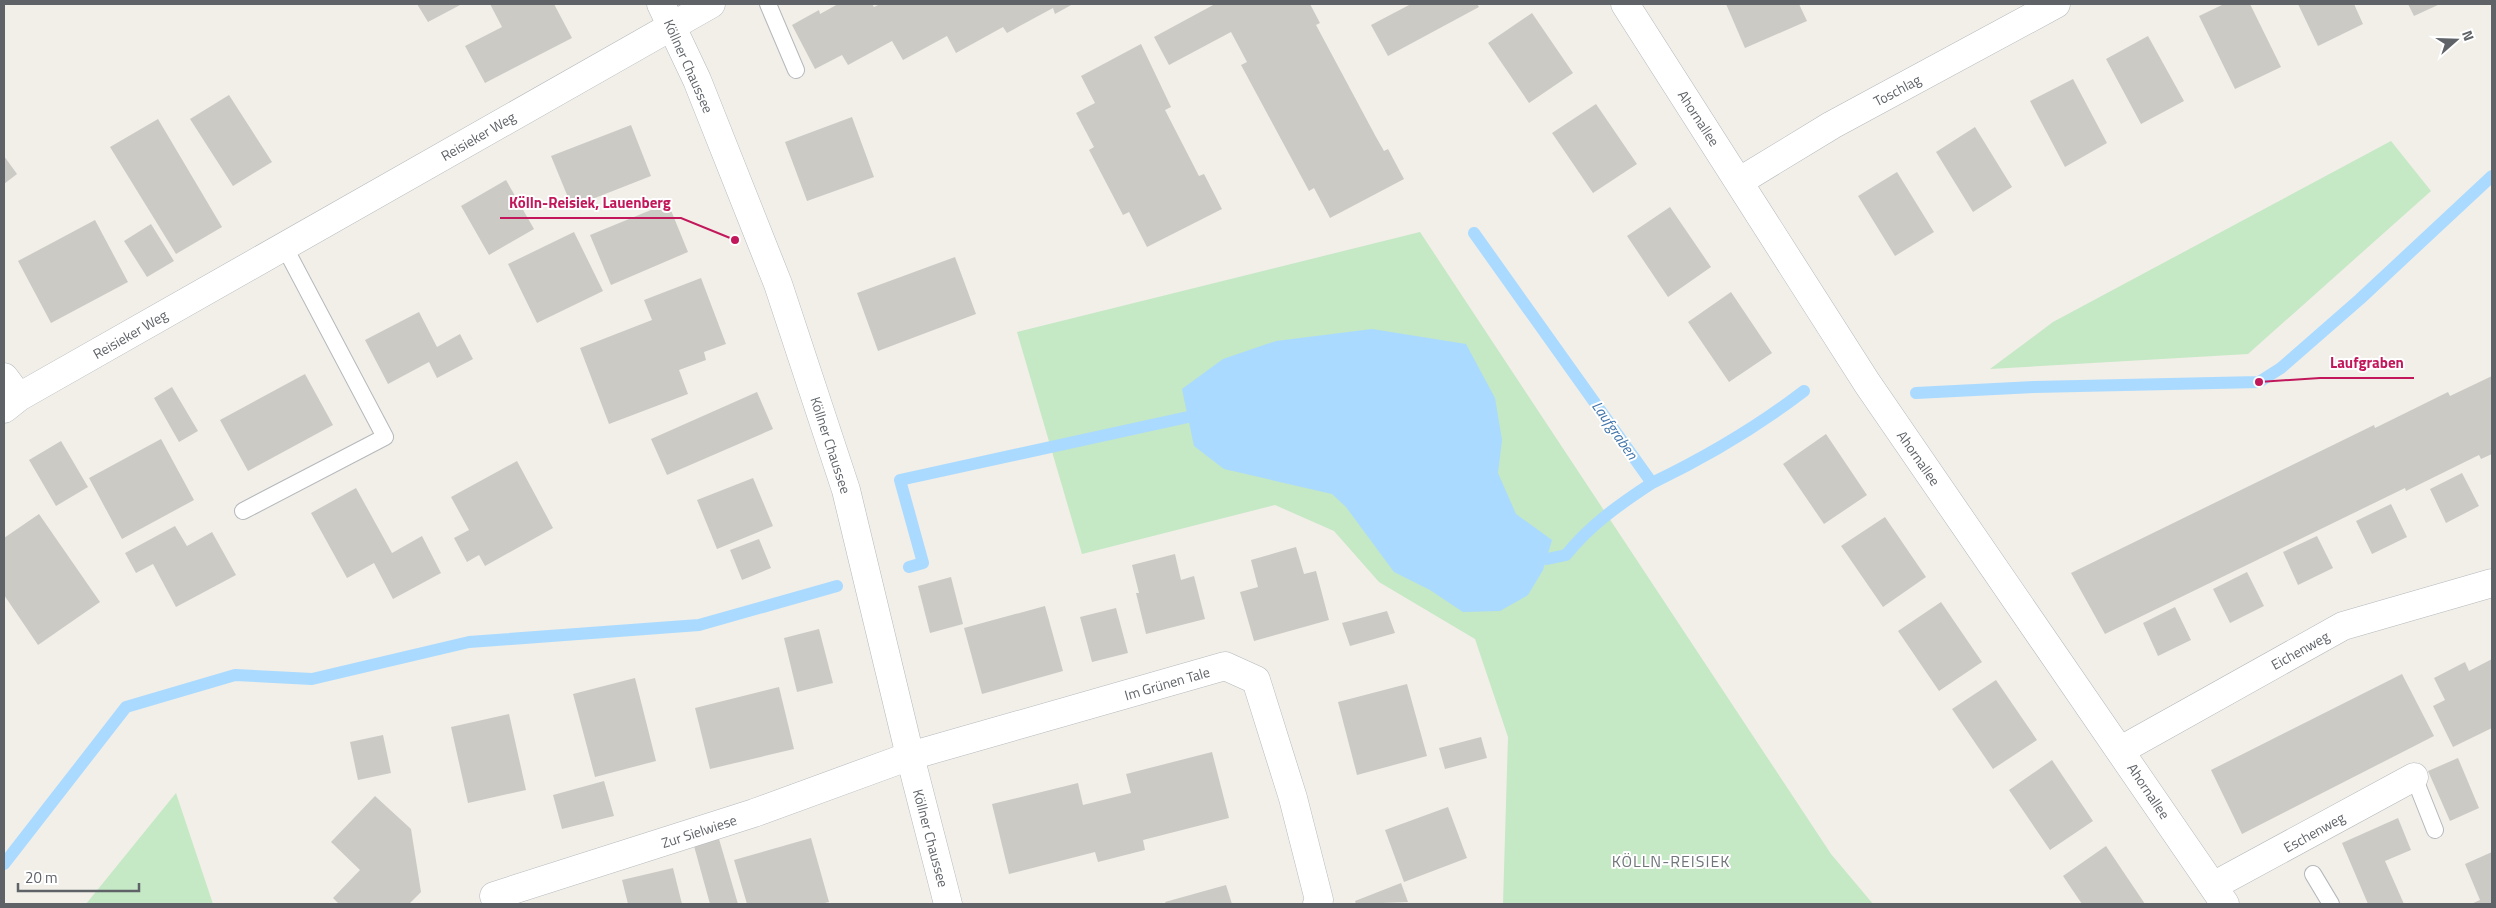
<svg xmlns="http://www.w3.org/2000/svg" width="2496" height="908" font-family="'Titillium Web',sans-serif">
<rect width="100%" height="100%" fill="#f1efe8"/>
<path fill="#c5e8c5" d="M 2391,141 L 2431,191 L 2248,354 L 1990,369 L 2053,322 Z
M 1420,232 L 1831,854 L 1873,904 L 1503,904 L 1508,737 L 1475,639 L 1379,582 L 1334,531 L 1275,505 L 1082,554 L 1017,332 Z
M 176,793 L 213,904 L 86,904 Z"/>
<path fill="#aadaff" d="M 1372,329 L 1466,344 L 1495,398 L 1502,440 L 1498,473 L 1516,514 L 1552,540 L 1543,570 L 1528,595 L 1500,611 L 1463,612 L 1430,590 L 1394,572 L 1346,507 L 1332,494 L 1224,469 L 1194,446 L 1182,389 L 1223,359 L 1276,341 Z"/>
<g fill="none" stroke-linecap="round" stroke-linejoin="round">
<path stroke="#aadaff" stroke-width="12" d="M 1474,233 L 1652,483 C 1706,457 1757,427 1804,391
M 1916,393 L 2034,387 L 2259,382 L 2281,368 L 2360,299 L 2492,176
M 1547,559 L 1566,555 C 1590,525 1620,504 1652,483
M 909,567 L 923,563 L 900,480 L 1188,417
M 4,864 L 126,707 L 235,675 L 312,679 L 469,642 L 699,625 L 837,586"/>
</g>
<path fill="#cccac5" d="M 417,4 L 462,4 L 428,22 Z
M 490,4 L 554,4 L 572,38 L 485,83 L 465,46 L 502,27 Z
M 838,4 L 872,4 L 874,7 L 880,4 L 1073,4 L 1055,14 L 1053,8 L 1007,33 L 1003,27 L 956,53 L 947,36 L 903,60 L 892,41 L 848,65 L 842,55 L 815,69 L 792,25 L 819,10 L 820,14 Z
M 1215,4 L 1310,4 L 1320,23 L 1316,25 L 1376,137 L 1384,151 L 1388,149 L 1404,179 L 1330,218 L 1314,188 L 1309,191 L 1241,65 L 1247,62 L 1231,32 L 1169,65 L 1154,37 Z
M 1411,4 L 1477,4 L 1479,7 L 1388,56 L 1371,25 Z
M 1726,4 L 1799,4 L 1807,21 L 1745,48 Z
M 2224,4 L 2250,4 L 2281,67 L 2235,89 L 2199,16 Z
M 2298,4 L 2354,4 L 2363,24 L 2318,46 Z
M 2408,4 L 2440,4 L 2414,16 Z
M 1532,13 L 1573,73 L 1529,103 L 1488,43 Z
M 2148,36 L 2184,101 L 2141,124 L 2106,59 Z
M 1141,44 L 1171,107 L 1165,110 L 1199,176 L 1204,174 L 1222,209 L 1147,247 L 1129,212 L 1123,215 L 1089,150 L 1094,147 L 1076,113 L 1095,103 L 1081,76 Z
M 2073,79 L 2107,143 L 2065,167 L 2030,101 Z
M 229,95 L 272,162 L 233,186 L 190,119 Z
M 1596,104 L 1637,164 L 1593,193 L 1552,133 Z
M 852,117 L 874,177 L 807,201 L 785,142 Z
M 158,119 L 222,227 L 176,254 L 110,147 Z
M 631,125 L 651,176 L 572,207 L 551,156 Z
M 1975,127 L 2012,187 L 1973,212 L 1936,152 Z
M 4,156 L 17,174 L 4,184 Z
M 1897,172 L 1934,232 L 1895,256 L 1858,196 Z
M 506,180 L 534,229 L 489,255 L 461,206 Z
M 668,203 L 688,252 L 611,285 L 590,235 Z
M 1670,207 L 1711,267 L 1668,297 L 1627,236 Z
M 95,220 L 128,282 L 51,323 L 18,261 Z
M 151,224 L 174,261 L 147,277 L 124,241 Z
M 574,232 L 603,291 L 537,323 L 508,264 Z
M 955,257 L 976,314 L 878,351 L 857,293 Z
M 701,278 L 726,344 L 704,352 L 706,360 L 679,370 L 688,394 L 609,424 L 580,348 L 652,320 L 644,300 Z
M 1731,292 L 1772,353 L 1729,382 L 1688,322 Z
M 419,312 L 437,347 L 460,334 L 473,359 L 437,378 L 429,362 L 388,384 L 365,340 Z
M 305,374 L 333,425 L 248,471 L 220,420 Z
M 2492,376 L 2492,454 L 2481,459 L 2479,455 L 2406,491 L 2405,488 L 2105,634 L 2071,573 L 2374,425 L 2375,428 L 2448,392 L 2450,396 Z
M 172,387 L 198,431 L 179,442 L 154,398 Z
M 757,392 L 773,429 L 667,475 L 651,439 Z
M 1826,434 L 1867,495 L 1824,524 L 1783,464 Z
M 161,439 L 194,500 L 122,539 L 89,478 Z
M 61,441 L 88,487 L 56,506 L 29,460 Z
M 517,461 L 553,528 L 485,566 L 479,555 L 467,562 L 454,538 L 469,530 L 451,497 Z
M 2462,473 L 2479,506 L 2446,523 L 2430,489 Z
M 753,478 L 773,526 L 717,549 L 697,500 Z
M 356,488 L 392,553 L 422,536 L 441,573 L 393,599 L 374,563 L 347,578 L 311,513 Z
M 2391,504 L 2407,537 L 2372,554 L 2356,521 Z
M 39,514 L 100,602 L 38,645 L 4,595 L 4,538 Z
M 1885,517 L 1926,577 L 1883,607 L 1841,546 Z
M 175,526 L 187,546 L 212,532 L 236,575 L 176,607 L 153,564 L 136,573 L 125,553 Z
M 2317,536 L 2333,568 L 2298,585 L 2283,552 Z
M 759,539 L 771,568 L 742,580 L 730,550 Z
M 1296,547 L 1304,574 L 1316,571 L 1329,620 L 1254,641 L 1240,592 L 1258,587 L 1251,560 Z
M 1175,554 L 1181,580 L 1194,576 L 1205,619 L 1146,634 L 1136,593 L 1139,593 L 1132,565 Z
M 2247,572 L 2264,606 L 2230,623 L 2213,589 Z
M 951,577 L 963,624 L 930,633 L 918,586 Z
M 1941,602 L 1982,662 L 1939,691 L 1898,631 Z
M 1045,606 L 1063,671 L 982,694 L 964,628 Z
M 2175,607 L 2191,640 L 2158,656 L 2143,623 Z
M 1116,608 L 1128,653 L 1092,662 L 1080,617 Z
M 1387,611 L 1395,633 L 1350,646 L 1342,623 Z
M 819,629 L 833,683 L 797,692 L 784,638 Z
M 2492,659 L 2492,728 L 2453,747 L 2433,706 L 2445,700 L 2434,678 L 2465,662 L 2469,671 Z
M 2402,674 L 2434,736 L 2242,834 L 2211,770 Z
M 635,678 L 656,761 L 595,777 L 573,694 Z
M 1996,680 L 2037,740 L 1993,769 L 1952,709 Z
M 1407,684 L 1427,756 L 1357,775 L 1338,702 Z
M 779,687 L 794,749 L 710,769 L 695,708 Z
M 509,714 L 526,790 L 468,803 L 451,727 Z
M 383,735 L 391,773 L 358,780 L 350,742 Z
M 1481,737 L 1487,758 L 1445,769 L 1439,748 Z
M 1212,752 L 1229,818 L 1143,840 L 1145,850 L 1098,862 L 1095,852 L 1009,874 L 992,804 L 1078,783 L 1083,805 L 1131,793 L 1126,774 Z
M 2458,758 L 2479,808 L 2450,821 L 2428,771 Z
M 2052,760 L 2093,821 L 2050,850 L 2009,790 Z
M 604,781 L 614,816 L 562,829 L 553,795 Z
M 375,796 L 411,829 L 421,892 L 409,904 L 339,904 L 333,898 L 360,870 L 331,842 Z
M 1448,807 L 1467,858 L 1404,882 L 1385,830 Z
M 2398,818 L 2411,850 L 2385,861 L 2404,904 L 2368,904 L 2342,843 Z
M 811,838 L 829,902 L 820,904 L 747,904 L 734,860 Z
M 719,839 L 738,904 L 710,904 L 694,846 Z
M 2106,846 L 2145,904 L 2082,904 L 2063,876 Z
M 2492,852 L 2492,904 L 2471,904 L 2480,900 L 2465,864 Z
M 673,868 L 682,904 L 628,904 L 622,880 Z
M 1401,883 L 1408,902 L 1356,904 L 1355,901 Z
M 1226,885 L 1232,904 L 1166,904 L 1165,902 Z"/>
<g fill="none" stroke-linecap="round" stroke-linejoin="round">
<defs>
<path id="service" d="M 768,4 L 796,70
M 243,511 L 385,437 L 284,246
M 2414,777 L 2435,830
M 2313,874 L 2331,904"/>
<path id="minor" d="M 1625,4 L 1867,383 L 2225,904
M 1740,181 L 1832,125 L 2056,4
M 4,377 L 19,397
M 4,409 L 19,397 L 711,4
M 2121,750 L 2343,626 L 2492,583
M 2213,886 L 2414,777
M 497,904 L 494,896 L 754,813 L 910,756 L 1225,666 L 1256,680 L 1293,798 L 1319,900 L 1317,904"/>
<path id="tertiary" d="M 661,4 L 697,80 L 778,284 L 846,490 L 910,756 L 948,904"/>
</defs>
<use href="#service" stroke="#b5b8bc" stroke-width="18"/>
<use href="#minor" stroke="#b5b8bc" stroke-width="29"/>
<use href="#tertiary" stroke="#b5b8bc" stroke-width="29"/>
<use href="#service" stroke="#fff" stroke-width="16"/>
<use href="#minor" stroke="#fff" stroke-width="28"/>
<use href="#tertiary" stroke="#fff" stroke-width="28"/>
</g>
<g text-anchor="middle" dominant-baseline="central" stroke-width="4" stroke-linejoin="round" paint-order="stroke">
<g font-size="14" fill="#5f6368" stroke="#fff">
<text transform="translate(689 66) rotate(66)">Köllner Chaussee</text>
<text transform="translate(1897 90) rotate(-28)">Toschlag</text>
<text transform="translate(1699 118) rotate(57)">Ahornallee</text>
<text transform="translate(478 136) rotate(-30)">Reisieker Weg</text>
<text transform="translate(130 334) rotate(-30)">Reisieker Weg</text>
<text transform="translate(831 445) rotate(72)">Köllner Chaussee</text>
<text transform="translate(1919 458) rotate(55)">Ahornallee</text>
<text transform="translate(2300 650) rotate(-29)">Eichenweg</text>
<text transform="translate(1167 683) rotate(-16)">Im Grünen Tale</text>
<text transform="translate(2149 791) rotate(56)">Ahornallee</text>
<text transform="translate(699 831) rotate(-18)">Zur Sielwiese</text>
<text transform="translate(2314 832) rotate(-29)">Eschenweg</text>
<text transform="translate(931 838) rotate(75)">Köllner Chaussee</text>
</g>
<g font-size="15" font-style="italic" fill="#4174aa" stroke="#fff">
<text transform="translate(1615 430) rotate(55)">Laufgraben</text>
</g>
<g font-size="16" letter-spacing="1" fill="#70757a" stroke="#fff">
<text x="1671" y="861">KÖLLN-REISIEK</text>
</g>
</g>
<path fill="none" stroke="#c2185b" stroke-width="2" d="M735 240L681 218H500M2259 382L2320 378H2414"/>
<g fill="#c2185b" stroke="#fff" stroke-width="2">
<circle cx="735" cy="240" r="5"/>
<circle cx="2259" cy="382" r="5"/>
</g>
<g font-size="15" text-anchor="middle" font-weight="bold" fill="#c2185b" stroke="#fff" stroke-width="4" stroke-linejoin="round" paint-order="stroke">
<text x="590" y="208">Kölln-Reisiek, Lauenberg</text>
<text x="2367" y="368">Laufgraben</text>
</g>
<rect width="2496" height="908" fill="none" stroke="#5f6368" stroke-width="10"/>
<g transform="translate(2456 40) rotate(70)" stroke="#ffffff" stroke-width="4" paint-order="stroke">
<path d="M0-4L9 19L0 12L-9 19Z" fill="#5f6368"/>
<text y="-8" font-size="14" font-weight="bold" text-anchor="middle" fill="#5f6368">N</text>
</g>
<path d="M18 883v8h121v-8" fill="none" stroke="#5f6368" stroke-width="2.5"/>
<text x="25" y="883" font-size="15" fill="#5f6368" stroke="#ffffff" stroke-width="4" paint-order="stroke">20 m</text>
</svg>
